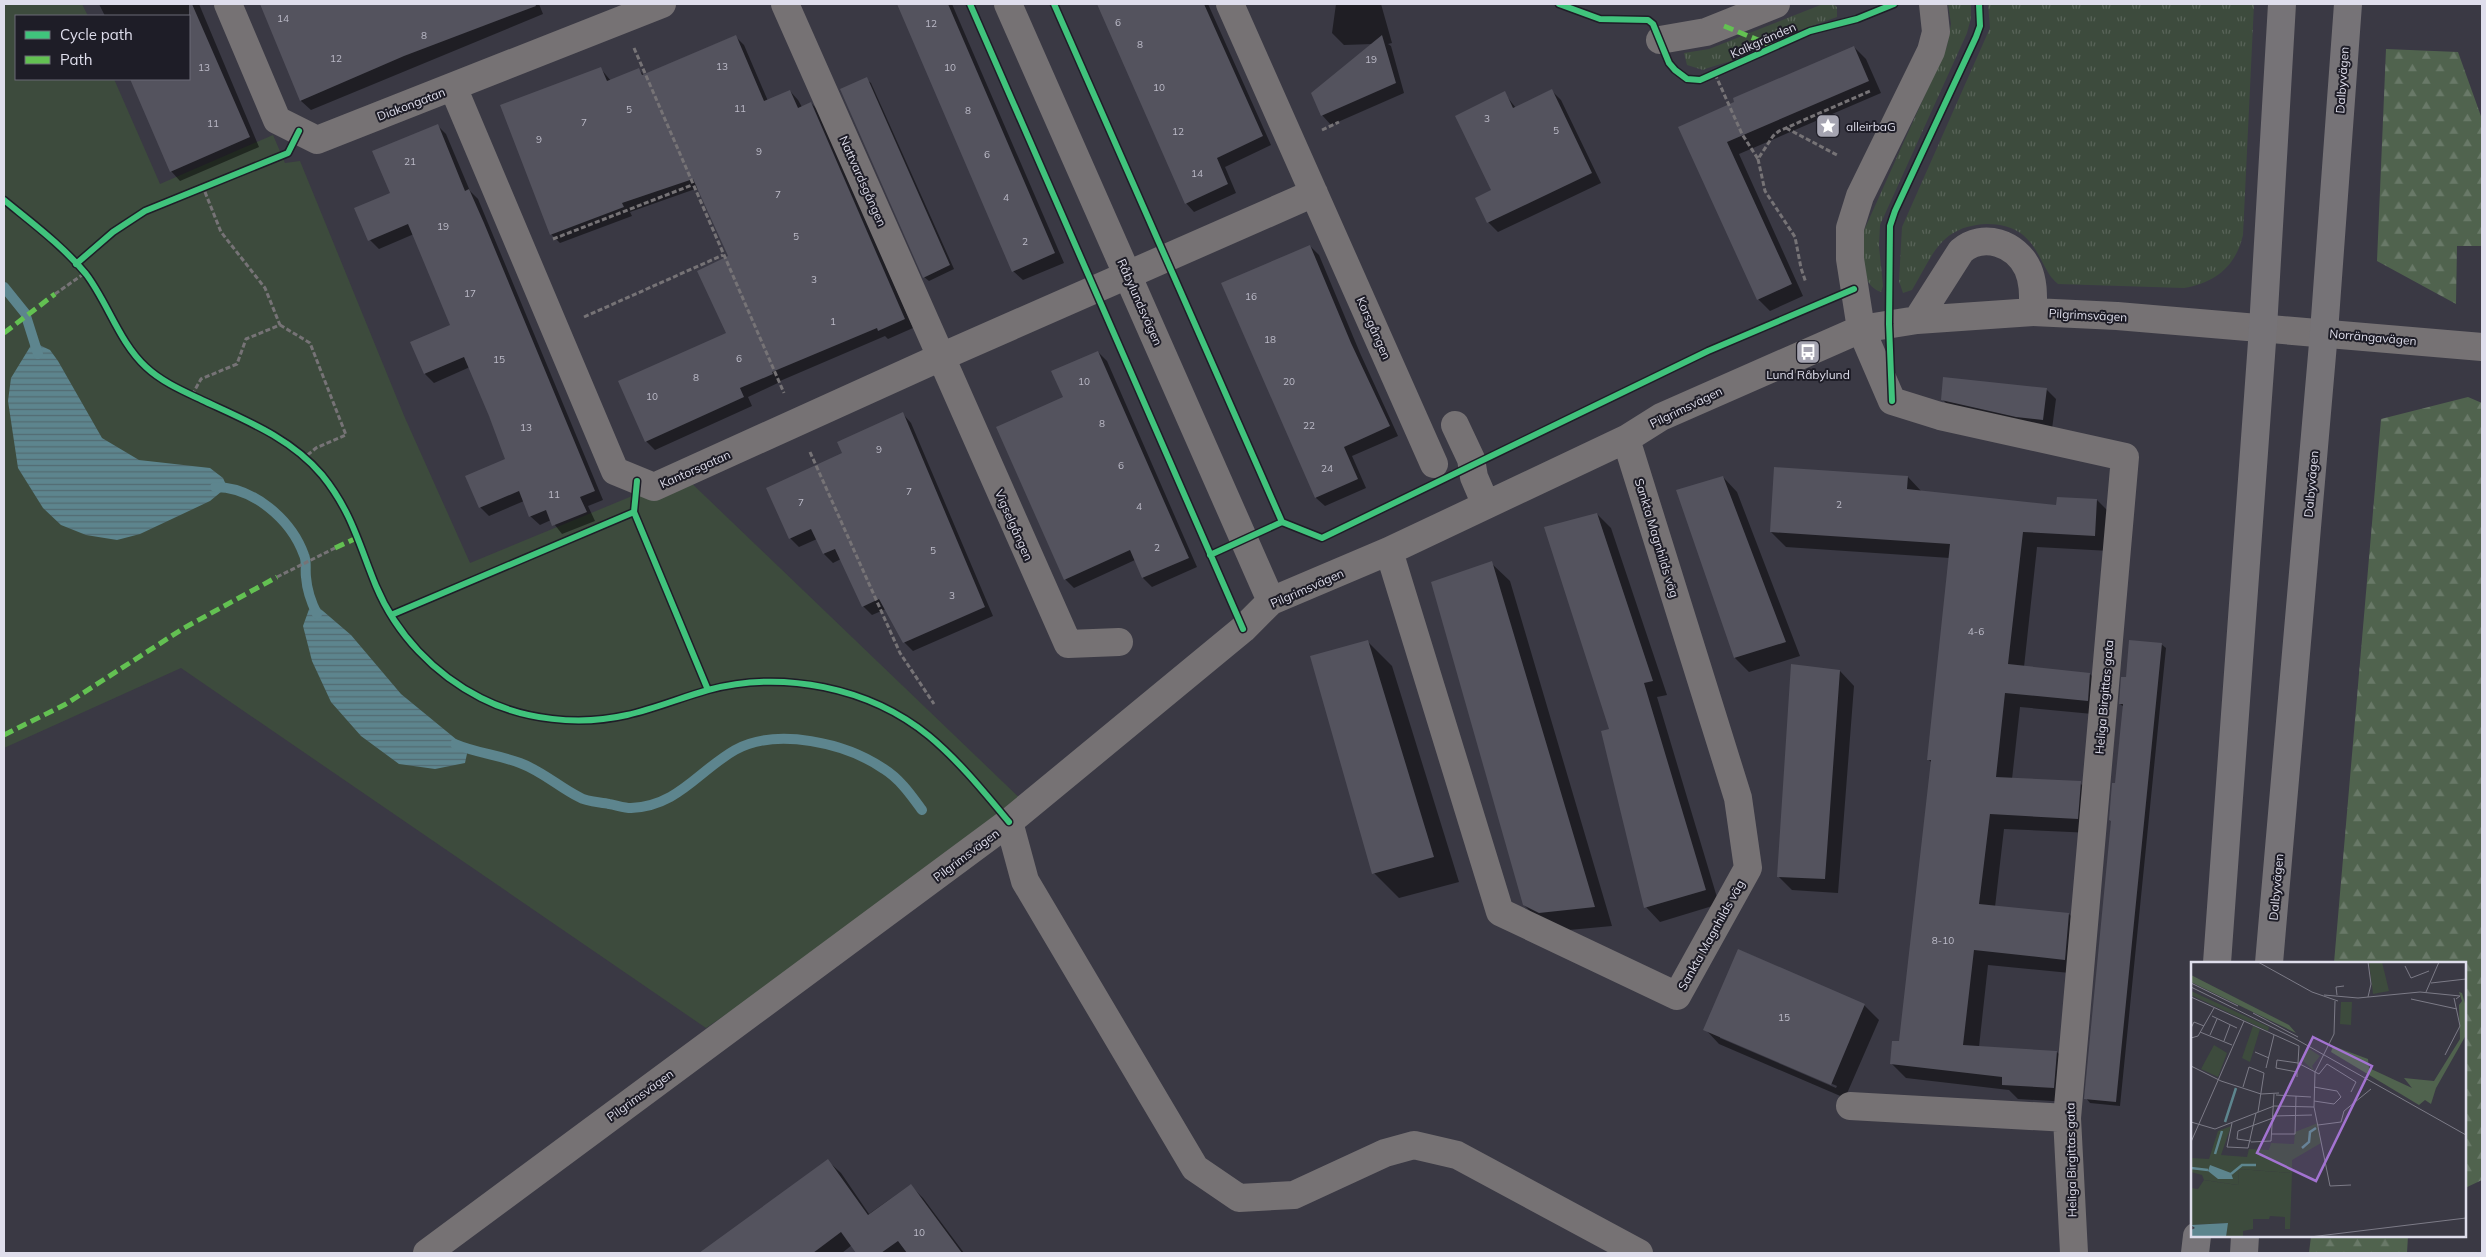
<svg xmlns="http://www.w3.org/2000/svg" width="2486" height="1257" font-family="Mulish,sans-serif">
<defs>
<pattern id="grass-tufts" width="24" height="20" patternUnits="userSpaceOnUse" patternTransform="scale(1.25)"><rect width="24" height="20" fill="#3d4b3d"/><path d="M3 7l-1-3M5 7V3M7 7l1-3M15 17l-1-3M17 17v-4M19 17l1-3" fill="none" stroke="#596459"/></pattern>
<pattern id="forest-firs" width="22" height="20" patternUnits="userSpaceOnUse" patternTransform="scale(1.25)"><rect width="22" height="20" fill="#50634e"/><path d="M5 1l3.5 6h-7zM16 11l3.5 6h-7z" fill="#697968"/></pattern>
<pattern id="water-rules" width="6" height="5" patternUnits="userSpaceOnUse" patternTransform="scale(1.25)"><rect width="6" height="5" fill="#5d858e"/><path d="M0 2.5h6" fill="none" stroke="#536b72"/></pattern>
</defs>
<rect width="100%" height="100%" fill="#3a3944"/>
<path fill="url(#grass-tufts)" d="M 1823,4 L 1833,4 L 1837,7 L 1837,17 L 1775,39 L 1731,61 L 1708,68 L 1703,70 L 1687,65 L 1684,53 L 1709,49 Z
M 1948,4 L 1971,4 L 1971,18 L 1967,33 L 1880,225 L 1879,246 L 1883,286 L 1881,292 C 1860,285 1862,256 1861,237 L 1947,46 L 1951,24 Z
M 1988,4 L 2254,4 L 2243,235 C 2236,266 2215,283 2184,288 L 2058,284 C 2043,272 2041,250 2023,235 C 2014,227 1999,224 1987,224 C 1940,226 1933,255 1912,290 L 1903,293 L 1899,281 L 1902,227 L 1990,28 Z"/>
<path fill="url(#forest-firs)" d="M 2386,49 L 2458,52 L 2482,119 L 2482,246 L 2457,246 L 2456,304 L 2377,261 Z
M 2468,397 L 2482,403 L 2482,1180 L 2465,1188 L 2465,963 L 2334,963 L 2381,419 Z
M 2311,1236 L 2408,1236 L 2407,1253 L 2309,1253 Z"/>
<path fill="#3d4b3d" d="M 4,4 L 82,4 L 88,16 L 16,16 L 16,79 L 114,79 L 160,184 L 273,135 L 285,163 L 300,161 L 405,418 L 470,563 L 683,475 L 1028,806 L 1009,822 L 706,1028 L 181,668 L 4,748 Z"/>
<path fill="url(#water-rules)" d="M 33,342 L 50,350 L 58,361 L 102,438 L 139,460 L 210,468 L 223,478 L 227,487 L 210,501 L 191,510 L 140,534 L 117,540 L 86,535 L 61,525 L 43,508 L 18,468 L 8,401 L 11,378 Z
M 309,599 L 351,635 L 401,694 L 468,749 L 465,763 L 435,769 L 399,764 L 361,736 L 331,702 L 312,661 L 303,626 L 312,601 Z"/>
<path fill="#0007" fill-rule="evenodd" d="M 99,4 L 199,4 L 259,147 L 180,181 L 171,171 L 131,79 L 189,79 L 189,16 L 105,16 Z
M 262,4 L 539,4 L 543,14 L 311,110 L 301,101 Z
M 898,4 L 952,4 L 1064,263 L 1023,280 L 1013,271 Z
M 1098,4 L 1208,4 L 1271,145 L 1225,167 L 1236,193 L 1194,212 L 1186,203 Z
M 1336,4 L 1381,4 L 1392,43 L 1388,44 L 1391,46 L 1404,93 L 1331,125 L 1322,115 L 1373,44 L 1344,45 L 1332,33 Z
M 735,36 L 744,45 L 768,101 L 790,91 L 798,100 L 802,107 L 811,103 L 820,112 L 913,328 L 888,339 L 885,336 L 780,381 L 780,382 L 748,397 L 752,406 L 655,450 L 646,441 L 727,333 L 729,257 L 698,188 L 630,212 L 632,216 L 560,243 L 551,234 L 601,69 L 611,81 L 639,70 L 644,75 Z
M 1854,47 L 1866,59 L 1881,93 L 1739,154 L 1803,296 L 1770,311 L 1758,299 L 1680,128 Z
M 866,79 L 871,83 L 954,269 L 929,281 L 924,277 Z
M 1551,90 L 1561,100 L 1601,183 L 1498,232 L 1488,222 L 1504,93 L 1516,108 Z
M 437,125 L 446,134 L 470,191 L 478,199 L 603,500 L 588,506 L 595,521 L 562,534 L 551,520 L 540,525 L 530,516 L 524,501 L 489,516 L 480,507 L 507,460 L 470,367 L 434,383 L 425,374 L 412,343 L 452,326 L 414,234 L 379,249 L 370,240 L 392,193 Z
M 1310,246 L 1319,255 L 1360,353 L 1398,436 L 1352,456 L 1366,488 L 1325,506 L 1316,498 L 1222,284 Z
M 1098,352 L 1107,361 L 1197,567 L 1152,587 L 1143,578 L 1135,560 L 1074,588 L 1065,579 L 1064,398 Z
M 2046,389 L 2056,399 L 2052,429 L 1952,409 L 1942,399 Z
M 903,414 L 911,423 L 993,616 L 913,651 L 904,642 L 886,609 L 872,615 L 863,606 L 841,559 L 833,563 L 824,554 L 817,539 L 799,547 L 790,538 L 843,454 Z
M 1723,477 L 1737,492 L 1800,656 L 1749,672 L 1735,658 Z
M 1908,477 L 1922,492 L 2058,506 L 2097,500 L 2112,515 L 2110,551 L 2037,547 L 2024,667 L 2090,674 L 2105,689 L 2103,715 L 2020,707 L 2012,779 L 2080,783 L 2095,798 L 2092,833 L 2004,829 L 1995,907 L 2069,914 L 2084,929 L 2080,974 L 1988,965 L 1979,1047 L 2057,1052 L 2072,1067 L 2069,1102 L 2018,1099 L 2009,1090 L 1906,1078 L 1891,1063 L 1900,1042 L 1932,763 L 1928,759 L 1950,558 L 1786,547 L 1771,532 Z
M 1597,514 L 1611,528 L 1667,695 L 1657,697 L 1719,904 L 1660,922 L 1646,907 L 1610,730 Z
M 1491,563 L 1510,581 L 1612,926 L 1558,931 L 1543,924 L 1524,905 Z
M 1367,641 L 1392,666 L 1459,882 L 1399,898 L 1374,873 Z
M 2161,644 L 2166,648 L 2120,1106 L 2090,1103 L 2086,1098 L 2124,707 L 2120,704 L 2127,678 Z
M 1840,671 L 1854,686 L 1838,893 L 1792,890 L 1778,876 Z
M 1739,950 L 1864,1005 L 1879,1020 L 1845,1098 L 1719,1044 L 1705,1029 ZM 1720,1036 L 1837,1086 L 1836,1088 L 1720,1038 Z
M 828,1161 L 841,1173 L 869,1214 L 910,1185 L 923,1198 L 964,1253 L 858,1253 L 852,1245 L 842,1253 L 701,1253 Z"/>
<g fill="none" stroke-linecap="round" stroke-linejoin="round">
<path stroke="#5d858e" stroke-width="10" d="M 4,287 L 25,313 L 38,354
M 215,487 C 253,487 291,519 304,555 C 307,561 305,570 306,577 C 307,591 311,602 317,614
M 455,744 C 476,753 499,755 520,763 C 542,771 559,787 579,797 C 587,802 600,802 609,804 C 616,805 624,808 631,808 C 678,806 698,771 735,750 C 777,727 846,743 884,769 C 900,779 911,795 922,810"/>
</g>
<path fill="#54535e" d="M 189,4 L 192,4 L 250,137 L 170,172 L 130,79 L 189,79 Z
M 260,4 L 535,4 L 536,6 L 404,56 L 300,101 Z
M 897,4 L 948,4 L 1055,253 L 1012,272 Z
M 1097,4 L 1204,4 L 1263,136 L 1217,158 L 1228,184 L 1185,204 Z
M 736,35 L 764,101 L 790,90 L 798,108 L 811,102 L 905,319 L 878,331 L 877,328 L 772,372 L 773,374 L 740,388 L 744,397 L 645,442 L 618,381 L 726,333 L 697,271 L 728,256 L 693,179 L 622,203 L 624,207 L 550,235 L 500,105 L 601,67 L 607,81 L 639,68 L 642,75 Z
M 1382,35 L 1396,83 L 1321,116 L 1311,93 Z
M 1854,46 L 1869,81 L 1727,142 L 1792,284 L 1757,300 L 1678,127 L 1734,102 L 1733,98 Z
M 867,77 L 950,265 L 923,278 L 840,89 Z
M 1552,89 L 1592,173 L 1487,223 L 1475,198 L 1491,190 L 1455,116 L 1505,91 L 1513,108 Z
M 438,124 L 465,191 L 469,189 L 484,223 L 595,491 L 580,497 L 587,512 L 552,526 L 546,510 L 529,517 L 519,491 L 479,508 L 465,476 L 505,459 L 489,416 L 464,357 L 424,374 L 410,342 L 450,325 L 408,224 L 368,241 L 354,208 L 390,193 L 372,151 Z
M 1310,245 L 1351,343 L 1390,426 L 1344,447 L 1358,479 L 1315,498 L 1221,283 Z
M 1098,351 L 1189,558 L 1142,578 L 1130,550 L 1064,580 L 996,427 L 1063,397 L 1051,371 Z
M 1943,377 L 2047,388 L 2043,420 L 2016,417 L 1941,400 Z
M 903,412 L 985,607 L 903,643 L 879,599 L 862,607 L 835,549 L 823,554 L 811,529 L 789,539 L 766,488 L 842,453 L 837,442 Z
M 1774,467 L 1908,476 L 1907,489 L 2056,505 L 2057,497 L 2097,499 L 2095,536 L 2023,532 L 2008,664 L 2090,673 L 2088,701 L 2005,693 L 1996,777 L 2081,781 L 2078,819 L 1990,814 L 1979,904 L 2069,913 L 2065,960 L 1974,950 L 1963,1045 L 2057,1051 L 2054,1088 L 2002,1085 L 2002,1077 L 1890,1064 L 1892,1041 L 1899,1041 L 1931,760 L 1927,760 L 1950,544 L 1770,532 Z
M 1723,476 L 1786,642 L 1734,658 L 1676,490 Z
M 1597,513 L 1653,681 L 1644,683 L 1706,890 L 1644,908 L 1601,731 L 1609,729 L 1544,527 Z
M 1492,561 L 1595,907 L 1539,913 L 1523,905 L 1431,582 Z
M 1368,640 L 1434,857 L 1372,874 L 1310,656 Z
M 2129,640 L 2162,643 L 2116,1102 L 2084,1099 L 2111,821 L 2109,820 L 2112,783 L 2115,783 L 2123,704 L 2119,704 L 2121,677 L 2126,677 Z
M 1791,664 L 1840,670 L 1825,879 L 1777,877 Z
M 1738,949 L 1865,1004 L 1831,1085 L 1703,1030 Z
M 828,1159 L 868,1215 L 911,1184 L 962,1253 L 907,1253 L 898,1241 L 881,1253 L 856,1253 L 841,1232 L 813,1253 L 699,1253 Z"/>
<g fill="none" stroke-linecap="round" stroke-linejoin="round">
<path stroke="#767376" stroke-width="3" stroke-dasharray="5 2.5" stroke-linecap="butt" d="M 634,48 L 784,393
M 1715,74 L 1742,134 L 1758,159 L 1773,136 L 1779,131 L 1870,91
M 1786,128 L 1837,155
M 1322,130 L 1339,122
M 1758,159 L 1765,191 L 1795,237 L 1801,268 L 1806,283
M 553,239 L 692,185
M 55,294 L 85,273
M 584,317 L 723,255
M 280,325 L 310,343 L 346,435 L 316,448 L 305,457
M 192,395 L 201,379 L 237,364 L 246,339 L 280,325 L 265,288 L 221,232 L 203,187
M 810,452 L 900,653 L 934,704
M 277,577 L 335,548"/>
<path stroke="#767274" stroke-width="28" d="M 228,4 L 277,120 L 317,140 L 662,4
M 785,4 L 1068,644 L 1119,642
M 1008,4 L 1271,601
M 1230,4 L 1434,464
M 1933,4 L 1936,32 L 1931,51 L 1860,196 L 1850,228 L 1850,259 L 1861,329 L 1892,401 L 1940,416 L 2125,457 L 2067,1118 L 2074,1253
M 1660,40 L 1706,32 L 1776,4
M 453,87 L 615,471 L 654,487 L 941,357 L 1314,193
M 1917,320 L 1961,251 C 1983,232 2016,243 2028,269 C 2034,283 2033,297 2033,312
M 1455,425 L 1471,459 L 1474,477 L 1486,505
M 1389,551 L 1500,912 L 1677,996 L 1748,868 L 1738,798 L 1626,439
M 1009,822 L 1025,881 L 1195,1168 L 1239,1198 L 1294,1195 L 1385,1153 L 1414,1145 L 1457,1155 L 1639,1253
M 1850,1106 L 2067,1118
M 427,1253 L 1009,822 L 1243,629 L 1271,601 L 1389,551 L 1626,439 L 1661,417 L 1861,329 L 1917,320 L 2033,312 L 2117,316 L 2482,347"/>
<path stroke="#767377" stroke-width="28" d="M 2217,963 L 2263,328 L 2282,4
M 2269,963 L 2324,332 L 2348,4
M 2195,1253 L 2197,1236
M 2244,1253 L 2245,1236"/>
<path stroke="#63c152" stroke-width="5" stroke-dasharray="10 5" stroke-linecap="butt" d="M 1724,26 L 1775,47
M 4,333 L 55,294
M 335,548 L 359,537
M 4,735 L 66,704 L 184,628 L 277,577"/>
<defs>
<path id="cycleway" d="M 970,4 L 1243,629
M 1054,4 L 1282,522
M 1559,4 L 1600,19 L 1648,20 L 1653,24 L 1669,63 L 1675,70 L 1687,79 L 1700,80 L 1810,31 L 1857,19 L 1894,4
M 4,200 C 32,223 63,246 86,274 C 108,303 119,342 146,367 C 162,382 183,391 202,400 C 245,420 291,438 322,475 C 352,512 359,545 376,586 C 396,634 434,674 481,698 C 524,720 579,726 627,715 C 654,709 680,698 708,690 C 782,670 869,687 929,736 C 959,761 984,792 1009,822
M 76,264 L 113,232 L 145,211 L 288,153 L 299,131
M 1892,401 L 1889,324 L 1890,226 L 1895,211 L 1976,37 L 1980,26 L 1979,4
M 634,512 L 708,690
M 1210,555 L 1282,522 L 1322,538 L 1708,351 L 1854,289
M 391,615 L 634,512 L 637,481"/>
</defs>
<use href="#cycleway" stroke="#1e1d27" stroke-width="9"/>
<use href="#cycleway" stroke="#40c37c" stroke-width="6"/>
</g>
<defs>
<symbol id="sight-square" viewBox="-11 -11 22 22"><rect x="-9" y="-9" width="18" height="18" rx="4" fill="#a5a4b1" stroke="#1e1d27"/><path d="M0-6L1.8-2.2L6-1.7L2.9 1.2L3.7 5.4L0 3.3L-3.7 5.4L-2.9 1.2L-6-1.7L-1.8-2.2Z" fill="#fff"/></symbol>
<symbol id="bus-square" viewBox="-11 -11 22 22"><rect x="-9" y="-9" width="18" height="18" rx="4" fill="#a5a4b1" stroke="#1e1d27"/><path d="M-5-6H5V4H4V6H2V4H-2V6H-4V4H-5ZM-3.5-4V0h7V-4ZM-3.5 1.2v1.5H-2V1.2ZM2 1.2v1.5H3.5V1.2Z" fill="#fff"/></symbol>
</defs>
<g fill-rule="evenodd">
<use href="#sight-square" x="1814" y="112" width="28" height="28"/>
<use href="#bus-square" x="1794" y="338" width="28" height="28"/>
</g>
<g text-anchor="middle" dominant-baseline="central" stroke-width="4" stroke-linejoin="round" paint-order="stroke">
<g font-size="10" fill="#bcbbc8">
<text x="283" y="18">14</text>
<text x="1118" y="22">6</text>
<text x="931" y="23">12</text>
<text x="424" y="35">8</text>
<text x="1140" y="44">8</text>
<text x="336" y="58">12</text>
<text x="1371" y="59">19</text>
<text x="722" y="66">13</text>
<text x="204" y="67">13</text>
<text x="950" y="67">10</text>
<text x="1159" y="87">10</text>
<text x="740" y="108">11</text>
<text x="629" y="109">5</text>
<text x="968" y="110">8</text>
<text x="1487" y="118">3</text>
<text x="584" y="122">7</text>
<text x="213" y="123">11</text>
<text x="1556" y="130">5</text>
<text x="1178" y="131">12</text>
<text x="539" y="139">9</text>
<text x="759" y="151">9</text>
<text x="987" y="154">6</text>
<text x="410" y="161">21</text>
<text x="1197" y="173">14</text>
<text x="778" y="194">7</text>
<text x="1006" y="197">4</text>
<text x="443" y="226">19</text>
<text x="796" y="236">5</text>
<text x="1025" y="241">2</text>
<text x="814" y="279">3</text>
<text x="470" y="293">17</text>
<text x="1251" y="296">16</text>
<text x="833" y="321">1</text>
<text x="1270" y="339">18</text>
<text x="739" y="358">6</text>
<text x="499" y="359">15</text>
<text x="696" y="377">8</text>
<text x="1084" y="381">10</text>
<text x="1289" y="381">20</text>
<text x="652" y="396">10</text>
<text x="1102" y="423">8</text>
<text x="1309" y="425">22</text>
<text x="526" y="427">13</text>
<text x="879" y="449">9</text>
<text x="1121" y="465">6</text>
<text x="1327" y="468">24</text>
<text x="909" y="491">7</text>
<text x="554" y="494">11</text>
<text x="801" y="502">7</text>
<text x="1839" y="504">2</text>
<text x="1139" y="506">4</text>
<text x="1157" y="547">2</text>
<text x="933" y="550">5</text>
<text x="952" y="595">3</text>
<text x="1976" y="631">4-6</text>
<text x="1943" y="940">8-10</text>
<text x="1784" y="1017">15</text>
<text x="919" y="1232">10</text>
</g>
<g font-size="12" fill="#dfdeec" stroke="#1e1d27">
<text transform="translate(1763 40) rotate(-24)">Kalkgränden</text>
<text transform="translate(2342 80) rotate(-86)">Dalbyvägen</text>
<text transform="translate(411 104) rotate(-21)">Diakongatan</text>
<text transform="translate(863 181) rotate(66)">Nattvardsgången</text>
<text transform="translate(1140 302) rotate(66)">Råbylundsvägen</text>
<text transform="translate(2088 315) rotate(3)">Pilgrimsvägen</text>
<text transform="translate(1374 328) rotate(66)">Korsgången</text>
<text transform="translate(2373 337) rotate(5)">Norrängavägen</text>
<text transform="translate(1686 407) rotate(-26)">Pilgrimsvägen</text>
<text transform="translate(695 469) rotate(-24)">Kantorsgatan</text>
<text transform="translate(2311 484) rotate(-85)">Dalbyvägen</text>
<text transform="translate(1014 525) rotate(66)">Vigselgången</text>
<text transform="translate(1657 538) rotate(73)">Sankta Magnhilds väg</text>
<text transform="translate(1307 588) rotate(-24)">Pilgrimsvägen</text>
<text transform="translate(2104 697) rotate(-85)">Heliga Birgittas gata</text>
<text transform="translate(966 855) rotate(-37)">Pilgrimsvägen</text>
<text transform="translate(2276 887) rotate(-85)">Dalbyvägen</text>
<text transform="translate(1711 935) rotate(-61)">Sankta Magnhilds väg</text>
<text transform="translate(640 1095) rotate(-36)">Pilgrimsvägen</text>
<text transform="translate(2071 1160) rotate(-91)">Heliga Birgittas gata</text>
</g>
<g font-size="12" fill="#dfdeec" stroke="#1e1d27" text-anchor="start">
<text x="1846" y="126">alleirbaG</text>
<text x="1808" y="374" text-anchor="middle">Lund Råbylund</text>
</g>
</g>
<g transform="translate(2191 962)">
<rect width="275" height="275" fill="#3a3944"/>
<path d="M 0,29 L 78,65 L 77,69 L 0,33 ZM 150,40 L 161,40 L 160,63 L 149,62 ZM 117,86 L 129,94 L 121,104 L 123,109 L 110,97 ZM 48,207 L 101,211 L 99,267 L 94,267 L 94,255 L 79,254 L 78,257 L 62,257 L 62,267 L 52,269 L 52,275 L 35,275 L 36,261 L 0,263 L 0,226 L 7,227 L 13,218 L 47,223 Z" fill="#3d4b3d"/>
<path d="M 0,13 L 98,63 L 105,71 L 0,20 ZM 268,30 L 271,31 L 275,45 L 275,73 L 245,126 L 240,142 L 234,138 L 228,143 L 140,90 L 142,84 L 177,97 L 178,106 L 221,126 L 213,116 L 243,119 L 269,77 L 268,43 L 271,39 Z" fill="#50634e"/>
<path d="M 178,0 L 191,0 L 198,29 L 182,32 ZM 62,64 L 69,67 L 59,100 L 51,96 ZM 23,83 L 36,91 L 27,115 L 10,107 ZM 127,161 L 130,181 L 101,198 L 101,211 L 48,207 L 47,223 L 13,218 L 11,213 L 0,210 L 0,196 L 18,197 L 27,169 L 40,164 L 30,193 L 56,195 L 58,187 L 78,188 L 80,181 L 103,182 L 104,170 Z" fill="#3d4b3d"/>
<path d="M 19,203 L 40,211 L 42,217 L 27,217 L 17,209 ZM 37,261 L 35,275 L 0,275 L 0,268 L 4,266 L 0,263 Z" fill="#5d858e"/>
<path fill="none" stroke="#5d858e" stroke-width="2.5" d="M 34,160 L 45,126M 111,186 L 118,180 L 119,170 L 125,166M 24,192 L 31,169M 0,206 L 17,208M 40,212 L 51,203 L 65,203"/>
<path fill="none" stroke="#7c7b87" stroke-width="1" d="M 67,0 L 121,30 L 147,39M 177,0 L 180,22 L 177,35M 214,4 L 220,16 L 238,9M 0,21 L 47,44M 240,21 L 275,17M 0,25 L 103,76 L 275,173M 235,30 L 248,0M 133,33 L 167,36 L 229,30 L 269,34 L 265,37M 146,33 L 145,25 L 153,24M 0,35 L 108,84 L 107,101 L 128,112 L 136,102 L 165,120 L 160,130M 220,37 L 266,47M 144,39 L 143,72 L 124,110 L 123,145 L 139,224 L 160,223M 62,51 L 107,75M 21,54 L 46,66M 0,66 L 3,60 L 13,64M 9,70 L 41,83M 19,73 L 26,57M 0,76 L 7,74 L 23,46M 33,79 L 39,63M 64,90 L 78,96M 254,93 L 269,64 L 263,36M 0,104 L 30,119 L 70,132 L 88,131M 75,106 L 83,73M 106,115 L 106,110 L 107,105 L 107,101 L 86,98 L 85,106 L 106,110M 52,125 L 58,105 L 73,111 L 67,150M 85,133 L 120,135M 123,139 L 143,142 L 150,135 L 146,129 L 123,125M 82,154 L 121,153M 0,160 L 24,167 L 83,144 L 123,145M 41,161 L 36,185 L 57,186 L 65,151M 127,163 L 150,160 L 153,149 L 180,127M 80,172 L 104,172 L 105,134M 60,179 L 46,177 L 47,169 L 82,156M 0,180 L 53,59M 60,180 L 80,179 L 83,132M 119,275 L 275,256"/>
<path fill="#a373d1" fill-opacity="0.15" stroke="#a373d1" stroke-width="2.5" d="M 122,75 L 181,104 L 125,219 L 66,191 Z"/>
<rect width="275" height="275" fill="none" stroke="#dfdeec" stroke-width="2.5"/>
</g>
<rect width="2486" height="1257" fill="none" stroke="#dfdeec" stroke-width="10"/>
<rect x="15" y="15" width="175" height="65" fill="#1e1d27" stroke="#6b6a76"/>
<rect x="25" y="31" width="25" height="8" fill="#40c37c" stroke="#6b6a76"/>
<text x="60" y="40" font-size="15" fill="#dfdeec">Cycle path</text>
<rect x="25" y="56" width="25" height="8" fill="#63c152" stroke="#6b6a76"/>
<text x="60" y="65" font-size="15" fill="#dfdeec">Path</text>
</svg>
